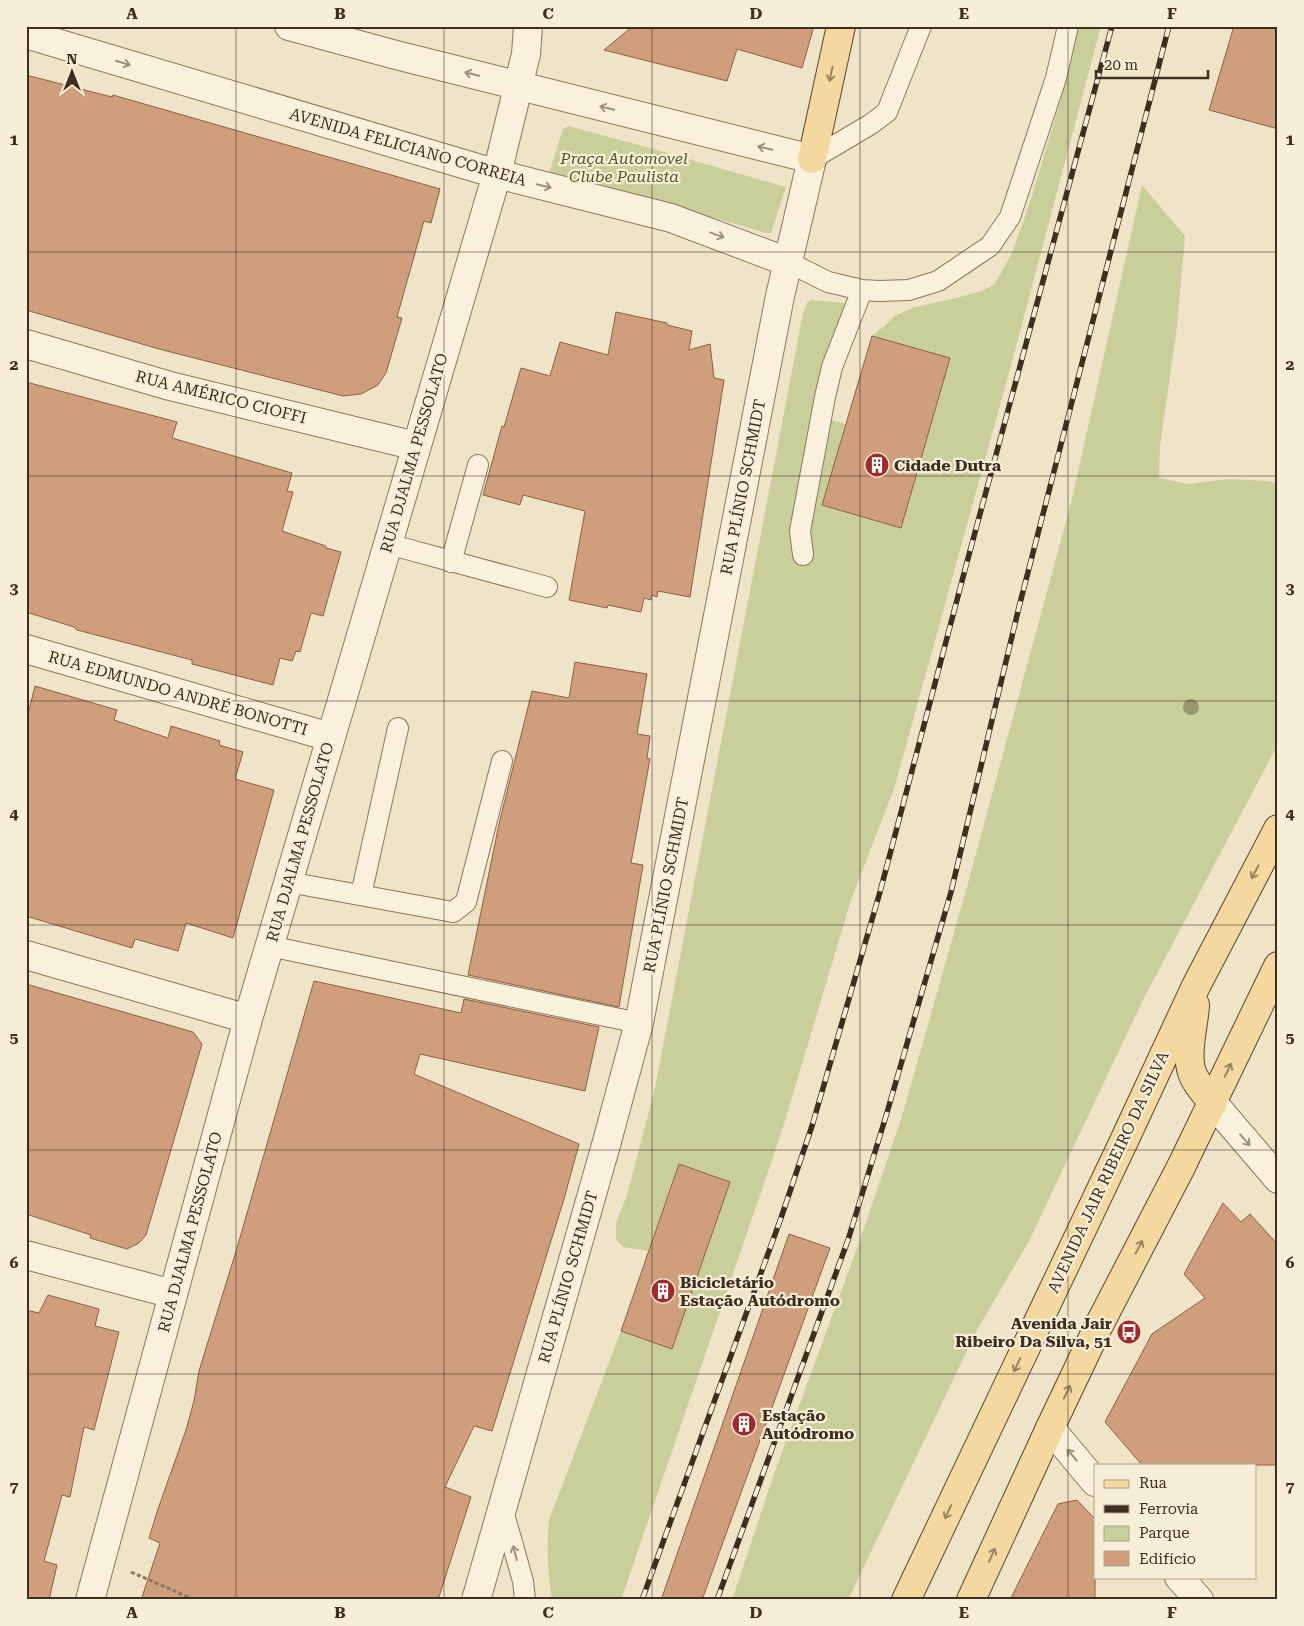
<svg xmlns="http://www.w3.org/2000/svg" width="1304" height="1626" font-family="'Roboto Serif',serif">
<rect width="100%" height="100%" fill="#f0e4c8"/>
<path fill="#c9cf9b" d="M 1078,26 L 1101,26 L 1012,362 L 894,789 L 851,900 L 781,1134 L 621,1600 L 552,1600 C 548,1573 546,1548 549,1520 L 621,1331 L 672,1348 L 730,1182 L 679,1164 L 648,1251 L 623,1247 L 616,1239 L 616,1223 L 627,1195 L 655,1088 L 803,313 L 807,303 L 811,300 L 846,303 L 815,416 L 846,424 L 822,505 L 900,528 L 950,358 L 872,336 L 888,323 L 894,316 L 915,307 L 960,297 L 981,291 L 994,285 L 1012,253 L 1031,199 L 1060,102 Z
M 568,126 L 639,145 L 786,187 L 771,233 L 766,233 C 694,211 621,196 549,173 L 563,129 Z
M 1142,185 L 1185,236 L 1177,326 L 1160,446 L 1159,478 L 1188,484 L 1228,479 L 1268,481 L 1278,484 L 1278,744 L 1142,1002 L 1029,1241 L 977,1330 L 848,1600 L 732,1600 L 774,1474 L 860,1240 L 902,1116 L 965,894 L 1071,503 Z"/>
<path fill="#cf9f7d" stroke="#8d5f41" d="M 633,26 L 814,26 L 802,68 L 737,49 L 727,81 L 604,50 Z
M 1234,26 L 1278,26 L 1278,129 L 1209,110 Z
M 26,75 L 112,97 L 113,95 L 440,189 L 431,223 L 424,221 L 397,317 L 402,318 L 386,373 L 378,385 L 361,394 L 343,396 L 159,349 L 26,310 Z
M 616,312 L 667,323 L 667,325 L 692,331 L 689,350 L 710,344 L 714,378 L 724,380 L 690,597 L 658,591 L 657,597 L 652,595 L 651,600 L 644,598 L 641,612 L 608,605 L 607,608 L 569,600 L 585,511 L 523,495 L 520,505 L 483,495 L 502,426 L 504,427 L 521,368 L 550,376 L 560,342 L 608,355 Z
M 872,336 L 950,358 L 901,528 L 822,505 Z
M 26,382 L 177,422 L 172,438 L 292,473 L 287,491 L 293,492 L 282,531 L 326,546 L 326,548 L 341,552 L 323,616 L 311,613 L 300,652 L 296,651 L 292,661 L 280,658 L 273,685 L 192,664 L 192,660 L 77,630 L 74,627 L 26,612 Z
M 575,662 L 647,674 L 637,734 L 650,736 L 647,758 L 650,759 L 631,863 L 643,865 L 619,1007 L 468,975 L 499,824 L 532,691 L 569,698 Z
M 35,686 L 117,710 L 114,720 L 168,738 L 171,726 L 220,741 L 219,745 L 243,752 L 235,779 L 274,790 L 233,938 L 186,923 L 178,951 L 135,939 L 132,948 L 26,916 L 26,722 Z
M 314,981 L 461,1013 L 464,999 L 599,1027 L 585,1091 L 420,1054 L 414,1074 L 579,1144 L 564,1199 L 492,1431 L 474,1426 L 445,1487 L 471,1497 L 438,1600 L 141,1600 L 160,1543 L 149,1538 L 158,1509 L 186,1430 L 194,1401 L 199,1371 L 237,1248 Z
M 26,984 L 193,1032 L 202,1044 L 146,1235 L 139,1243 L 127,1249 L 90,1238 L 91,1235 L 26,1214 Z
M 679,1164 L 730,1182 L 672,1349 L 621,1331 Z
M 1223,1203 L 1241,1222 L 1250,1214 L 1278,1245 L 1278,1465 L 1142,1465 L 1105,1422 L 1152,1334 L 1205,1298 L 1184,1274 Z
M 789,1234 L 830,1248 L 702,1600 L 661,1600 Z
M 48,1295 L 99,1309 L 95,1326 L 119,1332 L 94,1430 L 84,1427 L 70,1497 L 62,1495 L 44,1561 L 57,1565 L 49,1600 L 26,1600 L 26,1310 L 39,1313 Z
M 1077,1500 L 1095,1519 L 1095,1600 L 1010,1600 L 1058,1504 Z"/>
<g fill="none" stroke-linecap="round" stroke-linejoin="round">
<defs>
<path id="service" d="M 812,159 L 871,124 L 887,112 L 921,26
M 788,262 L 828,282 L 862,290 L 879,291 L 909,290 L 938,281 L 990,246 L 1010,217 L 1056,78 L 1068,26
M 388,544 L 547,587
M 803,555 L 800,531 L 825,397 L 832,367 L 862,290
M 451,562 L 478,465
M 288,882 L 453,912 L 466,902 L 502,761
M 361,895 L 398,728
M 269,946 L 639,1023
M 502,1507 L 523,1581 L 525,1600"/>
<path id="minor" d="M 289,26 L 396,55 L 812,159
M 26,34 L 497,174 L 671,218 L 788,262
M 26,344 L 170,386 L 416,446
M 26,649 L 330,737
M 26,955 L 248,1019
M 26,1255 L 173,1294
M 1050,1428 L 1095,1482
M 1179,1577 L 1199,1600
M 90,1600 L 248,1019 L 497,174 L 526,54 L 528,26"/>
<path id="tertiary" d="M 1213,1103 L 1278,1179
M 476,1600 L 606,1145 L 639,1023 L 780,296 L 812,159"/>
<path id="primary" d="M 812,159 L 841,26
M 1195,1005 C 1194,1025 1186,1051 1191,1069 C 1194,1082 1205,1093 1213,1103
M 906,1600 L 1123,1143 L 1196,986 L 1278,829
M 971,1600 L 1050,1428 L 1098,1327 L 1181,1167 L 1278,966"/>
</defs>
<use href="#service" stroke="#8d765c" stroke-width="22"/>
<use href="#minor" stroke="#8d765c" stroke-width="30"/>
<use href="#tertiary" stroke="#8d765c" stroke-width="30"/>
<use href="#primary" stroke="#5b4430" stroke-width="30"/>
<path stroke="#8d765c" stroke-width="3" stroke-dasharray="4 2.5" stroke-linecap="butt" d="M 131,1572 L 195,1600"/>
<use href="#service" stroke="#faf1dc" stroke-width="20"/>
<use href="#minor" stroke="#faf1dc" stroke-width="28"/>
<use href="#tertiary" stroke="#faf1dc" stroke-width="28"/>
<use href="#primary" stroke="#f3d9a0" stroke-width="28"/>
<defs>
<path id="rail" d="M 642,1600 L 781,1218 L 812,1126 L 880,892 L 967,562 L 1112,26
M 717,1600 L 848,1240 L 886,1116 L 951,892 L 1019,607 L 1169,26"/>
</defs>
<use href="#rail" stroke="#3d2e20" stroke-width="5.5"/>
<use href="#rail" stroke="#f7eed8" stroke-width="4" stroke-dasharray="11" stroke-linecap="butt"/>
</g>
<circle fill="#96986f" cx="1191" cy="707" r="8"/>
<defs><path id="oneway-shaft" d="M-6 0H5M1.5-3L5.5 0L1.5 3" fill="none" stroke-width="1.6" stroke-linecap="round" stroke-linejoin="round" transform="scale(1.25)"/></defs>
<g stroke="#9c907e">
<use href="#oneway-shaft" transform="translate(123 63) rotate(17)"/>
<use href="#oneway-shaft" transform="translate(472 74) rotate(-166)"/>
<use href="#oneway-shaft" transform="translate(607 108) rotate(-166)"/>
<use href="#oneway-shaft" transform="translate(765 148) rotate(-166)"/>
<use href="#oneway-shaft" transform="translate(544 186) rotate(14)"/>
<use href="#oneway-shaft" transform="translate(717 235) rotate(20)"/>
<use href="#oneway-shaft" transform="translate(1245 1140) rotate(49)"/>
<use href="#oneway-shaft" transform="translate(1072 1455) rotate(-130)"/>
<use href="#oneway-shaft" transform="translate(515 1553) rotate(-105)"/>
</g>
<g stroke="#988460">
<use href="#oneway-shaft" transform="translate(831 74) rotate(102)"/>
<use href="#oneway-shaft" transform="translate(1255 872) rotate(118)"/>
<use href="#oneway-shaft" transform="translate(1228 1070) rotate(-65)"/>
<use href="#oneway-shaft" transform="translate(1139 1247) rotate(-62)"/>
<use href="#oneway-shaft" transform="translate(1017 1365) rotate(115)"/>
<use href="#oneway-shaft" transform="translate(1067 1392) rotate(-64)"/>
<use href="#oneway-shaft" transform="translate(948 1512) rotate(115)"/>
<use href="#oneway-shaft" transform="translate(992 1555) rotate(-66)"/>
</g>
<path fill="none" stroke="#3d2e20" stroke-width="1" stroke-opacity="0.55" d="M 236,26 L 236,1600M 444,26 L 444,1600M 652,26 L 652,1600M 860,26 L 860,1600M 1068,26 L 1068,1600M 26,252 L 1278,252M 26,476 L 1278,476M 26,701 L 1278,701M 26,925 L 1278,925M 26,1150 L 1278,1150M 26,1374 L 1278,1374"/>
<defs>
<symbol id="building-disc" viewBox="-11 -11 22 22"><circle r="9.5" fill="#9e2a2b" stroke="#f7eed8"/><path d="M-4-6H4V6H1V3H-1V6H-4ZM-2.5-4.3h1.7v1.8h-1.7ZM.8-4.3h1.7v1.8H.8ZM-2.5-1h1.7V.8h-1.7ZM.8-1h1.7V.8H.8Z" fill="#fff"/></symbol>
<symbol id="bus-disc" viewBox="-11 -11 22 22"><circle r="9.5" fill="#9e2a2b" stroke="#f7eed8"/><path d="M-5-6H5V4H4V6H2V4H-2V6H-4V4H-5ZM-3.5-4V0h7V-4ZM-3.5 1.2v1.5H-2V1.2ZM2 1.2v1.5H3.5V1.2Z" fill="#fff"/></symbol>
</defs>
<g fill-rule="evenodd">
<use href="#building-disc" x="863" y="451" width="28" height="28"/>
<use href="#building-disc" x="649" y="1277" width="28" height="28"/>
<use href="#bus-disc" x="1115" y="1318" width="28" height="28"/>
<use href="#building-disc" x="730" y="1410" width="28" height="28"/>
</g>
<g text-anchor="middle" dominant-baseline="central" stroke-width="4.5" stroke-linejoin="round" paint-order="stroke">
<g font-size="16" fill="#3d2e20" stroke="#f7eed8">
<text transform="translate(408 147) rotate(16)">AVENIDA FELICIANO CORREIA</text>
<text transform="translate(221 397) rotate(14)">RUA AMÉRICO CIOFFI</text>
<text transform="translate(414 453) rotate(-74)">RUA DJALMA PESSOLATO</text>
<text transform="translate(743 487) rotate(-79)">RUA PLÍNIO SCHMIDT</text>
<text transform="translate(178 693) rotate(16)">RUA EDMUNDO ANDRÉ BONOTTI</text>
<text transform="translate(300 842) rotate(-74)">RUA DJALMA PESSOLATO</text>
<text transform="translate(666 885) rotate(-79)">RUA PLÍNIO SCHMIDT</text>
<text transform="translate(1108 1172) rotate(-65)">AVENIDA JAIR RIBEIRO DA SILVA</text>
<text transform="translate(190 1232) rotate(-75)">RUA DJALMA PESSOLATO</text>
<text transform="translate(568 1277) rotate(-74)">RUA PLÍNIO SCHMIDT</text>
</g>
<g font-size="16" font-style="italic" fill="#4d5a26" stroke="#f7eed8">
<text x="624" y="158">Praça Automovel<tspan x="624" dy="18">Clube Paulista</tspan></text>
</g>
<g font-size="16" font-weight="bold" fill="#3d2e20" stroke="#f7eed8" text-anchor="start">
<text x="894" y="465">Cidade Dutra</text>
<text x="680" y="1282">Bicicletário<tspan x="680" dy="18">Estação Autódromo</tspan></text>
<text x="1112" y="1323" text-anchor="end">Avenida Jair<tspan x="1112" dy="18">Ribeiro Da Silva, 51</tspan></text>
<text x="762" y="1415">Estação<tspan x="762" dy="18">Autódromo</tspan></text>
</g>
</g>
<rect width="1304" height="1626" fill="none" stroke="#f7eed8" stroke-width="55"/>
<rect x="1094" y="1464" width="162" height="115" fill="#f7eed8" stroke="#ada18e"/>
<rect x="1104" y="1480" width="25" height="8" fill="#f3d9a0" stroke="#ada18e"/>
<text x="1139" y="1488" font-size="15" fill="#3d2e20">Rua</text>
<rect x="1104" y="1505" width="25" height="8" fill="#3d2e20" stroke="#ada18e"/>
<text x="1139" y="1514" font-size="15" fill="#3d2e20">Ferrovia</text>
<rect x="1104" y="1526" width="25" height="15" fill="#c9cf9b" stroke="#ada18e"/>
<text x="1139" y="1538" font-size="15" fill="#3d2e20">Parque</text>
<rect x="1104" y="1551" width="25" height="15" fill="#cf9f7d" stroke="#ada18e"/>
<text x="1139" y="1564" font-size="15" fill="#3d2e20">Edifício</text>
<g transform="translate(72 72)" stroke="#f7eed8" stroke-width="4" paint-order="stroke">
<path d="M0-4L9 19L0 12L-9 19Z" fill="#3d2e20"/>
<text y="-8" font-size="14" font-weight="bold" text-anchor="middle" fill="#3d2e20">N</text>
</g>
<path d="M1096 70v8h112v-8" fill="none" stroke="#3d2e20" stroke-width="2.5"/>
<text x="1104" y="70" font-size="15" fill="#3d2e20" stroke="#f7eed8" stroke-width="4" paint-order="stroke">20 m</text>
<rect x="28" y="28" width="1248" height="1570" fill="none" stroke="#3d2e20" stroke-width="2"/>
<g font-size="16" text-anchor="middle" font-weight="bold" fill="#3d2e20">
<text x="132" y="19">A</text>
<text x="340" y="19">B</text>
<text x="548" y="19">C</text>
<text x="756" y="19">D</text>
<text x="964" y="19">E</text>
<text x="1172" y="19">F</text>
<text x="14" y="145">1</text>
<text x="1290" y="145">1</text>
<text x="14" y="370">2</text>
<text x="1290" y="370">2</text>
<text x="14" y="594">3</text>
<text x="1290" y="594">3</text>
<text x="14" y="819">4</text>
<text x="1290" y="819">4</text>
<text x="14" y="1043">5</text>
<text x="1290" y="1043">5</text>
<text x="14" y="1268">6</text>
<text x="1290" y="1268">6</text>
<text x="14" y="1492">7</text>
<text x="1290" y="1492">7</text>
<text x="132" y="1618">A</text>
<text x="340" y="1618">B</text>
<text x="548" y="1618">C</text>
<text x="756" y="1618">D</text>
<text x="964" y="1618">E</text>
<text x="1172" y="1618">F</text>
</g>
</svg>
